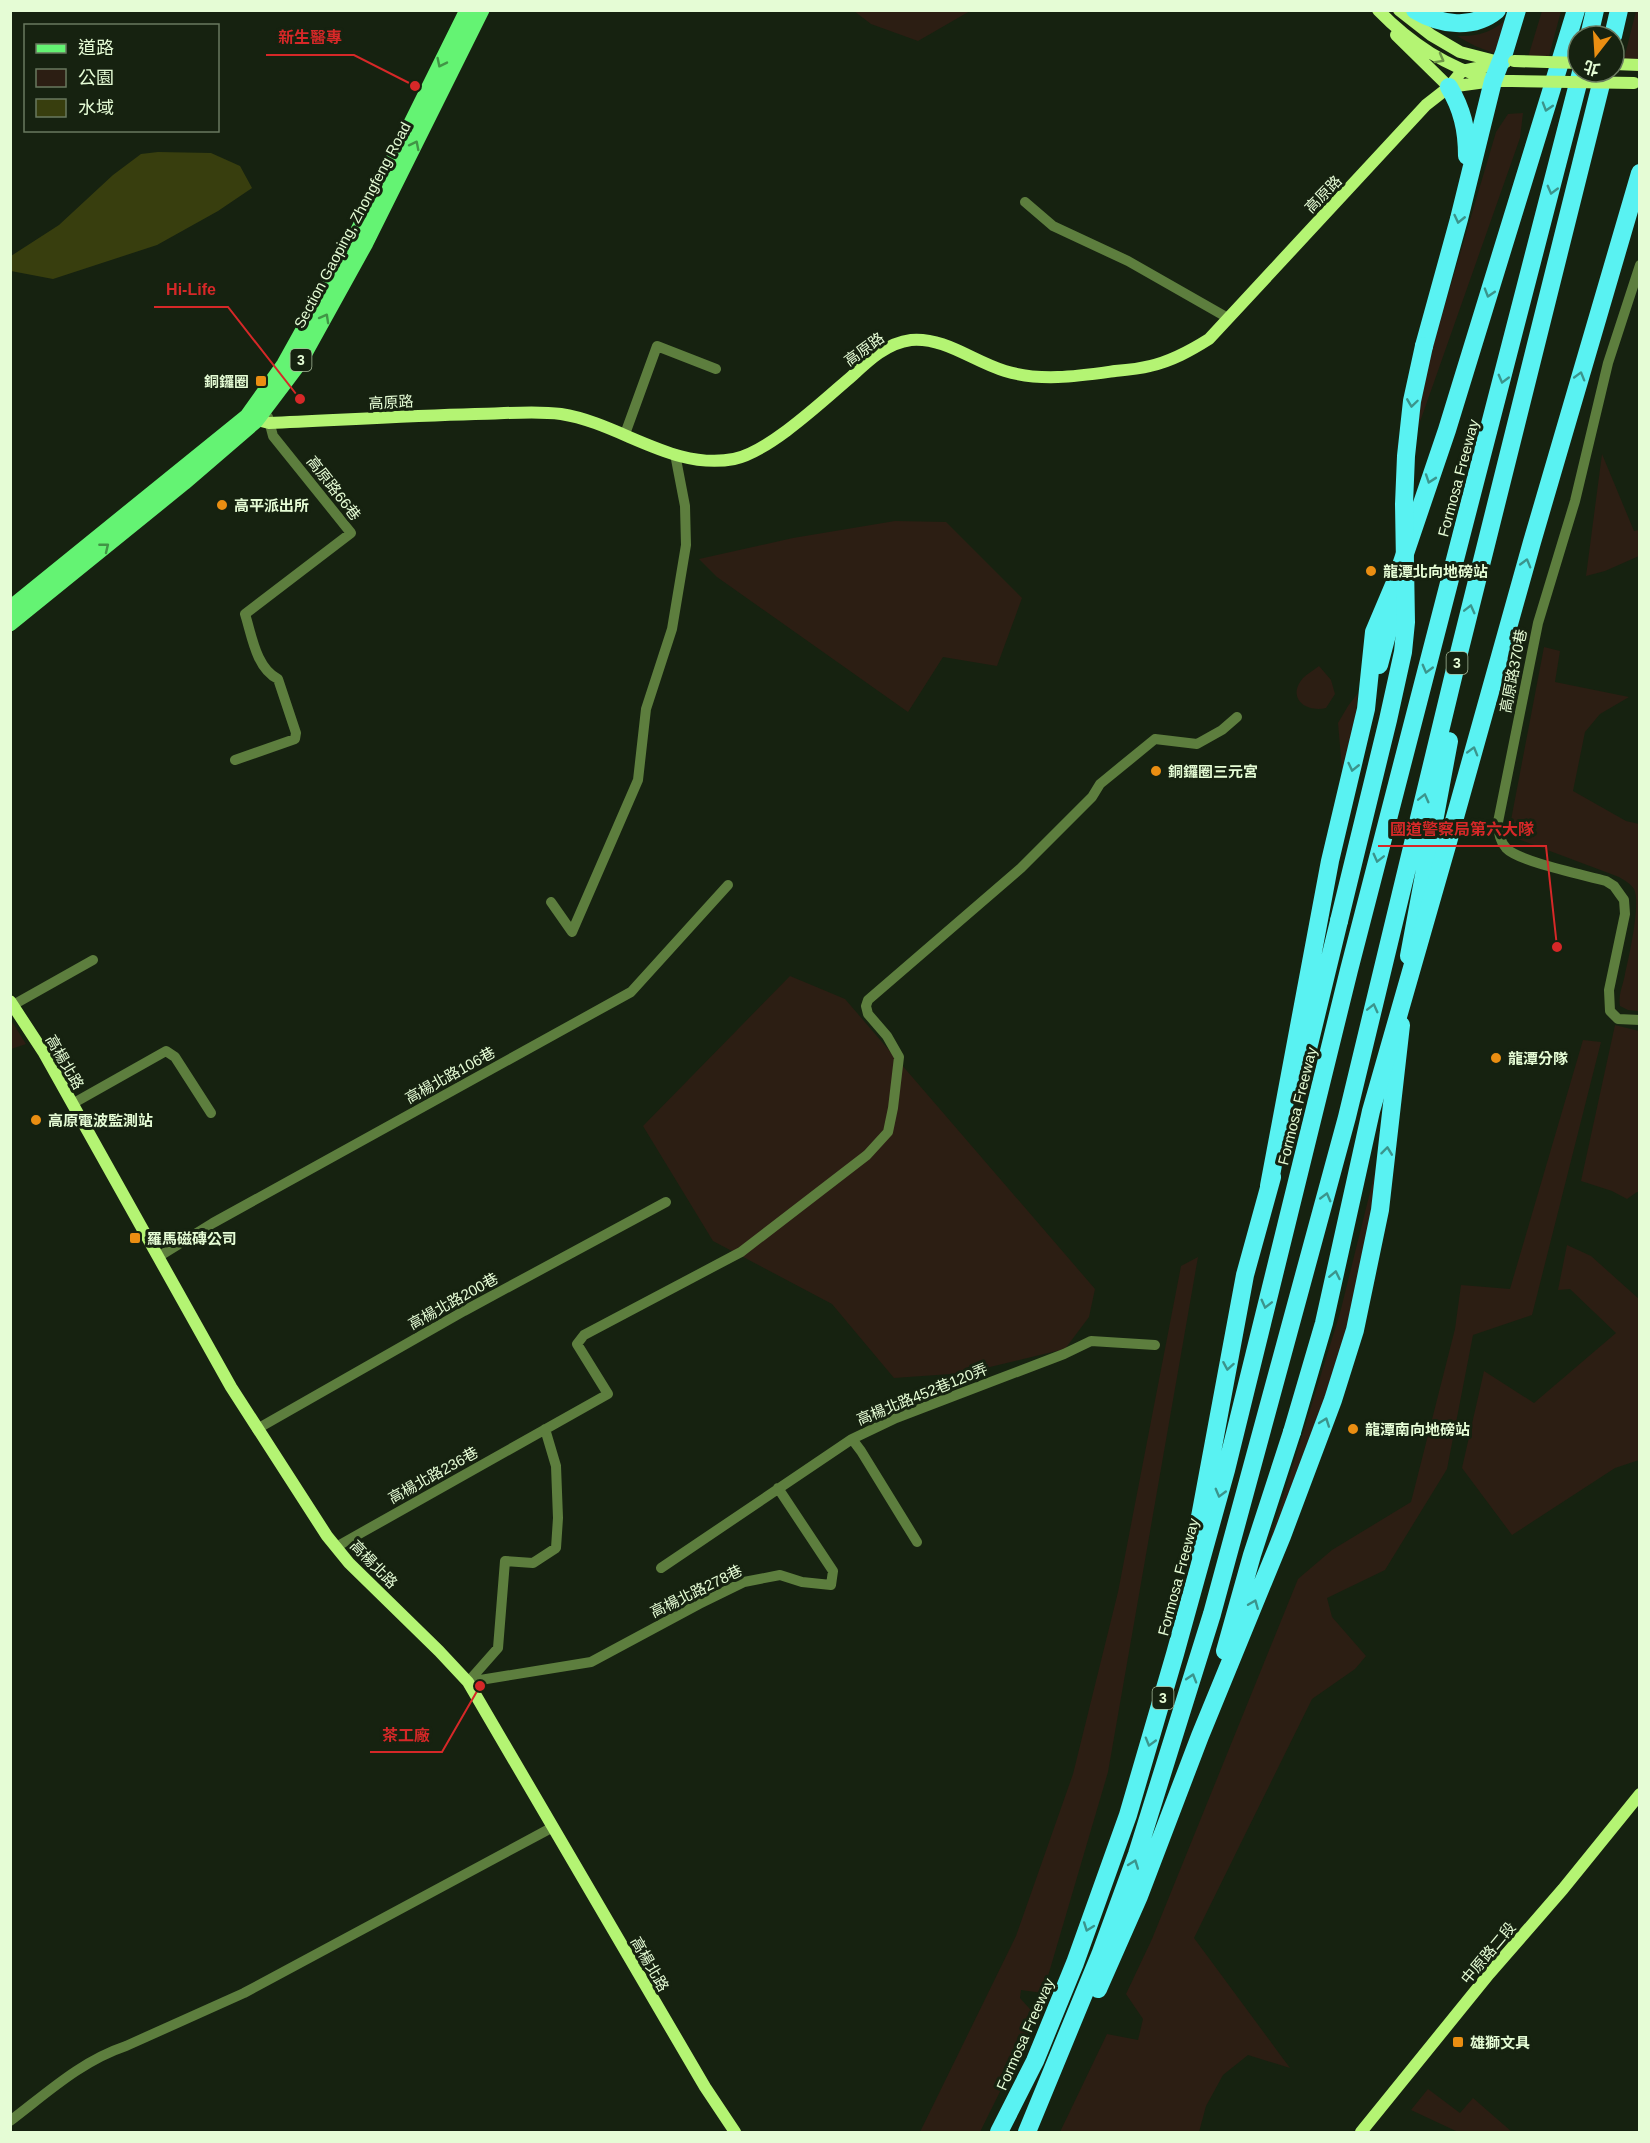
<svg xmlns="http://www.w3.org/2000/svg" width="1650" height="2143" font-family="Arial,'Noto Sans TC',sans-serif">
<rect width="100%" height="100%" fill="#162210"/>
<path fill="#2c1e13" d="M 854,11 L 970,11 L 918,41 L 871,24 Z
M 1542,11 L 1561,11 L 1547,64 L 1525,67 Z
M 1636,11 L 1639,11 L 1639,72 L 1622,67 Z
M 1508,17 L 1496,54 L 1475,46 L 1457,36 C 1476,37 1495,32 1508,17 Z
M 1523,113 L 1520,138 L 1415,436 L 1396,448 L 1413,413 L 1496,132 L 1508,114 Z
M 1602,454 L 1634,531 L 1639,530 L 1639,556 L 1605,571 L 1586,576 Z
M 895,521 L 946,522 L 1022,598 L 997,666 L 943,657 L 908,712 L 717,577 L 699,559 L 793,538 Z
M 1544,647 L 1560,651 L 1555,682 L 1629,697 L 1600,714 L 1585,732 L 1573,791 L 1626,821 L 1639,824 L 1639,1011 L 1628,1010 L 1620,1006 C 1618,994 1623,986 1625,974 C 1629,957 1641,903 1634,889 C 1631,884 1624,880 1619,877 L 1518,839 L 1513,832 L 1511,820 Z
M 1319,666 L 1331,680 L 1335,694 L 1326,708 C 1306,713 1286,698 1303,678 C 1307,674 1314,670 1319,666 Z
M 1358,693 L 1352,747 L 1343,780 L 1338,723 L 1348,706 Z
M 790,976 L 845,999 L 1095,1289 L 1089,1317 L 1065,1349 L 965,1373 L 894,1378 L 832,1304 L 713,1241 L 643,1126 Z
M 11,1020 L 26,1044 L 11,1049 L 10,1049 Z
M 1615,1025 L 1639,1031 L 1639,1192 L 1637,1192 L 1627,1199 L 1612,1191 L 1581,1181 Z
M 1583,1040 L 1601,1042 L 1532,1315 L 1473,1335 L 1447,1469 L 1385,1570 L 1327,1598 L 1332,1617 L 1366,1656 L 1355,1669 L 1312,1699 L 1194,1938 L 1290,2068 L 1248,2055 L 1223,2075 L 1206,2106 L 1199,2132 L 1060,2132 L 1107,2034 L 1138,2040 L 1143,2019 L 1126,1994 L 1152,1939 L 1298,1579 L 1332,1550 L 1411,1502 L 1455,1329 L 1461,1285 L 1510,1289 Z
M 1378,1160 L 1367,1251 L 1337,1370 L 1257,1581 L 1340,1313 Z
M 1567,1245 L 1591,1256 L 1639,1299 L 1639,1460 L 1615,1468 L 1512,1535 L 1462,1468 L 1484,1371 L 1534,1403 L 1616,1333 L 1570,1289 L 1558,1290 Z
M 1198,1257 L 1108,1772 L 1043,1993 L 1021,1990 L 1020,1998 L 1037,2017 L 980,2132 L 920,2132 L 1016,1936 L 1073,1774 L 1118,1592 L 1181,1266 Z
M 1428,2089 L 1460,2113 L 1473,2098 L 1512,2132 L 1458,2132 L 1411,2110 Z"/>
<path fill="#383e0e" d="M 158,152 L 211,153 L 240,166 L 252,188 L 218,211 L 157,245 L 53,279 L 11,271 L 11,256 L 59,225 L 113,175 L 141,154 Z"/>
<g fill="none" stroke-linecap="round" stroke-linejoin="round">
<path stroke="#5d7e3e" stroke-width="10" d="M 1025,202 L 1053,226 L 1128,261 L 1228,318
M 1640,265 L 1608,363 L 1575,501 L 1538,623 L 1498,822 C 1499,832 1499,840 1506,848 C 1519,862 1585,875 1606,881 L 1614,886 L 1624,900 L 1625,914 L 1609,990 L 1610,1011 L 1618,1019 L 1640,1020
M 625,434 L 657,346 L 716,369
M 235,760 L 295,739 L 296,733 L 278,679 C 256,668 252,636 245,614 L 351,533 L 273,436 L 268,417
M 551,902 L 572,932 L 638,780 L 646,709 L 672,629 L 686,545 L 685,506 L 675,454
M 13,1005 L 93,960
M 72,1104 L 166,1051 L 175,1057 L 211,1113
M 158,1257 L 213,1223 L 631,992 L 728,885
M 257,1429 L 464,1311 L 666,1202
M 852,1439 L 861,1451 L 917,1542
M 336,1547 L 608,1394 L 577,1344 L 584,1335 L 741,1252 L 867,1155 L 888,1132 L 893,1108 L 899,1057 L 887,1036 L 868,1014 L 866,1006 L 868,1000 L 1021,868 L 1092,797 L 1100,784 L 1155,739 L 1197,744 L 1222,730 L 1237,717
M 661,1568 L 852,1439 L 896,1418 L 1064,1354 L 1091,1341 L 1155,1345
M 468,1682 L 591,1662 L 699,1604 L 744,1582 L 780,1575 L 802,1582 L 831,1585 L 833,1571 L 778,1488
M 468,1682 L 498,1648 L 505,1561 L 533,1563 L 556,1548 L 558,1518 L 556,1466 L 545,1429
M 10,2121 C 47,2093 81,2061 126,2046 L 244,1993 L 553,1827"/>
<path stroke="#b4f473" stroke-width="12" d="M 1378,10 C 1412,45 1446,66 1493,81
M 1399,10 L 1431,35 L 1460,52 L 1499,62
M 1396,35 L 1449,87
M 1614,64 L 1640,65
M 1449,87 L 1493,81 L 1512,81
M 250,418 L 269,423 C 338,420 407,416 475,414 C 504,414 533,410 561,414 C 620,423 673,471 734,459 C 769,452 824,400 852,376 C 869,360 887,343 911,340 C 945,337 974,362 1005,371 C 1041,382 1079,376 1115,371 C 1127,370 1139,369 1150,366 C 1172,361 1190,351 1209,339 L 1426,105 L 1449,87 L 1462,71 L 1506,62
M 10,1001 L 44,1053 L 231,1387 L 327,1536 L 349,1563 L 439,1651 L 468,1682 L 705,2087 L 735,2132
M 1361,2132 L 1489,1974 L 1563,1889 L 1640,1794"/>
<path stroke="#64f373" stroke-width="15" d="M 10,608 L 247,416 L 284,364 L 354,238 L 467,10
M 10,624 L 184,483 L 256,421 L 299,364 L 366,243 L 482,10"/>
<path stroke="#59f2f2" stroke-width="18" d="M 1415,10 C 1440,25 1473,30 1497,10
M 1589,36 L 1595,10
M 1613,36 L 1619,10
M 1449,87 C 1462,109 1467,129 1467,156
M 1424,346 L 1459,219 L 1493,81 L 1504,53 L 1517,10
M 1379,665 L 1395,605
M 1452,828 L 1532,542 L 1640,173
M 1409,956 L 1449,741
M 1298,1090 L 1339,921
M 1269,1186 L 1330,861 L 1366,709 L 1374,632 L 1396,580 L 1447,430 L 1576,10
M 1194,1549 L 1245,1275 L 1272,1177
M 1225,1651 L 1252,1555 L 1292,1432
M 1098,1989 L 1139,1896 L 1200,1736 L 1282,1536 L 1333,1400 L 1355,1330 L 1380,1210 L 1401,1025
M 999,2132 L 1035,2061 L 1075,1963 L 1128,1815 L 1175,1654 L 1226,1470 L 1349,970 L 1581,72
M 1027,2132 L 1100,1955 L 1137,1854 L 1212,1614 L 1347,1117 L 1456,665 L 1604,72"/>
<path stroke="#b4f473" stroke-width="12" d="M 1514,61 L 1578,63
M 1512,81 L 1634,83"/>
<path stroke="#59f2f2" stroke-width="18" d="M 1339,921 L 1388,720 L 1403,652 L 1406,622 L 1404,504 L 1406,456 L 1412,401 L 1424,346
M 1292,1432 L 1324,1323 L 1371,1111 L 1452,828"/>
</g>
<defs><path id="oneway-chevron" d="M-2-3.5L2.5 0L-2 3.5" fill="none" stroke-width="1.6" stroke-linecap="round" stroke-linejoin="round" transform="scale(1.5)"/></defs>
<use stroke="#6d9646" href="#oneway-chevron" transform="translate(1440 59) rotate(29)"/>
<g stroke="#419546">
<use href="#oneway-chevron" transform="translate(441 63) rotate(116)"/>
<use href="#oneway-chevron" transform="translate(415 145) rotate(-63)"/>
<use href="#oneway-chevron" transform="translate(325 318) rotate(-61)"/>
<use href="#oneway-chevron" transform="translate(105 547) rotate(-39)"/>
</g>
<g stroke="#3b948c">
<use href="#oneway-chevron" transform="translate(1547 107) rotate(107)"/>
<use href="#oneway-chevron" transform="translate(1552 190) rotate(105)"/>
<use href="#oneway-chevron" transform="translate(1459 219) rotate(103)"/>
<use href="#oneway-chevron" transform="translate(1489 293) rotate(107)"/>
<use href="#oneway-chevron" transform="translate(1580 376) rotate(-74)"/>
<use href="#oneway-chevron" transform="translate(1503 379) rotate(105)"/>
<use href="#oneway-chevron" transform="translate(1412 403) rotate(98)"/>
<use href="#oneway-chevron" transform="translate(1430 479) rotate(109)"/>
<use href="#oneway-chevron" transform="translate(1526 563) rotate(-74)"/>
<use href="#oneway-chevron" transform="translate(1470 609) rotate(-76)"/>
<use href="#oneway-chevron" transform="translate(1427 669) rotate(105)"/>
<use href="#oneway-chevron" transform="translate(1473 751) rotate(-74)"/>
<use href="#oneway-chevron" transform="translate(1353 767) rotate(103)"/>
<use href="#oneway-chevron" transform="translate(1424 798) rotate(-76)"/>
<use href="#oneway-chevron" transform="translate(1378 858) rotate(104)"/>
<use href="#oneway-chevron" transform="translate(1373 1008) rotate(-76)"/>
<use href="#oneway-chevron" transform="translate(1387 1151) rotate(-83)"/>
<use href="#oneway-chevron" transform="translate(1326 1197) rotate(-75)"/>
<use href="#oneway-chevron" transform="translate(1335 1275) rotate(-78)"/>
<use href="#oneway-chevron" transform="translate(1266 1304) rotate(104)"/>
<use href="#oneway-chevron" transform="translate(1228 1366) rotate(100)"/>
<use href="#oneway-chevron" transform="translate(1325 1422) rotate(-70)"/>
<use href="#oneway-chevron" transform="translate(1220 1493) rotate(105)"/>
<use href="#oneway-chevron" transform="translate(1254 1604) rotate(-68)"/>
<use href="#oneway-chevron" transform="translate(1192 1678) rotate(-73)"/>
<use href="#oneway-chevron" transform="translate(1150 1742) rotate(106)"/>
<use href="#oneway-chevron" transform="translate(1134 1864) rotate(-70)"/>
<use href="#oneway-chevron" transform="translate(1088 1927) rotate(110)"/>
</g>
<g fill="#ea8e12" stroke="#162210" stroke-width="2">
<rect x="255" y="375" width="12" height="12" rx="3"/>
<circle cx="222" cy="505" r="6"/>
<circle cx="1371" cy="571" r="6"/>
<circle cx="1156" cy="771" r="6"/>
<circle cx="1496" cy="1058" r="6"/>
<circle cx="36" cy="1120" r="6"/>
<rect x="129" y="1232" width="12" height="12" rx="3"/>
<circle cx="1353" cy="1429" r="6"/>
<rect x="1452" y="2036" width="12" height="12" rx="3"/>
</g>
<g text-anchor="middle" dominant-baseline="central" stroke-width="6" stroke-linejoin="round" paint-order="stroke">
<g fill="#162210" stroke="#a7bb9a" stroke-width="1.5">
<rect x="290.5" y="349" width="21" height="22" rx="4.5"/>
<rect x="1446.5" y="652" width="21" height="22" rx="4.5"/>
<rect x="1152.5" y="1687" width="21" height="22" rx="4.5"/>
</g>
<g font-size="14" font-weight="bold" fill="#e5fcd5">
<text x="301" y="360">3</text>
<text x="1457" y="663">3</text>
<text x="1163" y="1698">3</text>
</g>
<g font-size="15" fill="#e5fcd5" stroke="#162210">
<text transform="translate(1323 194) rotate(-46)">高原路</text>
<text transform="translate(352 225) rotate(-62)">Section Gaoping, Zhongfeng Road</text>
<text transform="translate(864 349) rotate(-36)">高原路</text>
<text transform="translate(391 402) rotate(-3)">高原路</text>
<text transform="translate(1458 478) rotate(-75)">Formosa Freeway</text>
<text transform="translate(334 488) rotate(52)">高原路66巷</text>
<text transform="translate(1513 671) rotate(-79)">高原路370巷</text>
<text transform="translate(65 1062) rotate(60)">高楊北路</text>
<text transform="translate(450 1075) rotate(-29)">高楊北路106巷</text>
<text transform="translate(1297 1106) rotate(-76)">Formosa Freeway</text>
<text transform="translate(453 1301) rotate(-29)">高楊北路200巷</text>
<text transform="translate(922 1394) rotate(-22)">高楊北路452巷120弄</text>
<text transform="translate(433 1475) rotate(-29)">高楊北路236巷</text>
<text transform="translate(374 1564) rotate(46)">高楊北路</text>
<text transform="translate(1178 1577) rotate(-75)">Formosa Freeway</text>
<text transform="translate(696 1591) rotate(-26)">高楊北路278巷</text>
<text transform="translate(1488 1953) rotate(-50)">中原路二段</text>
<text transform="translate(650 1964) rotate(60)">高楊北路</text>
<text transform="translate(1025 2034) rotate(-66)">Formosa Freeway</text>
</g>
<g font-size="15" font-weight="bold" fill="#e5fcd5" stroke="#162210" text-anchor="start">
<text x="249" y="381" text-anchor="end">銅鑼圈</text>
<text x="234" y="505">高平派出所</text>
<text x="1383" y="571">龍潭北向地磅站</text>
<text x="1168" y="771">銅鑼圈三元宮</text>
<text x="1508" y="1058">龍潭分隊</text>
<text x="48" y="1120">高原電波監測站</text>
<text x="147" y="1238">羅馬磁磚公司</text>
<text x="1365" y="1429">龍潭南向地磅站</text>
<text x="1470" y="2042">雄獅文具</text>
</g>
</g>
<path fill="none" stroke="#d62828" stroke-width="2" d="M415 86L354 55H266M300 399L228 307H154M1557 947L1546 846H1378M480 1686L442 1752H370"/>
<g fill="#d62828" stroke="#162210" stroke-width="2">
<circle cx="415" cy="86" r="6"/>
<circle cx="300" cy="399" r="6"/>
<circle cx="1557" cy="947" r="6"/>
<circle cx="480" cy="1686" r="6"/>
</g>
<g font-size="16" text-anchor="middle" font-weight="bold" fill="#d62828" stroke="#162210" stroke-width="6" stroke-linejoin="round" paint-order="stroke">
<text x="310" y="43">新生醫專</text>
<text x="191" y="295">Hi-Life</text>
<text x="1462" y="835">國道警察局第六大隊</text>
<text x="406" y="1741">茶工廠</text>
</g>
<rect width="1650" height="2143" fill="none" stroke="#e5fcd5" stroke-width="24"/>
<rect x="24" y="24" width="195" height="108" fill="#162210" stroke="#69795f" stroke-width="1.5"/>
<rect x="36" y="44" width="30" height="9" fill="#64f373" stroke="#69795f" stroke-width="1.5"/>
<text x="78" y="54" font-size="18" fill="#e5fcd5">道路</text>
<rect x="36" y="69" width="30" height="18" fill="#2c1e13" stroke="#69795f" stroke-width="1.5"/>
<text x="78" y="84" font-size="18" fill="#e5fcd5">公園</text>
<rect x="36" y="99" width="30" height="18" fill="#383e0e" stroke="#69795f" stroke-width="1.5"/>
<text x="78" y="114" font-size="18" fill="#e5fcd5">水域</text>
<g transform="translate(1596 54) rotate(197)"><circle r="28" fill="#162210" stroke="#69795f" stroke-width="1.5"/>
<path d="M0-4.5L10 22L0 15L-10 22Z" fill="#ea8e12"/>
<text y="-9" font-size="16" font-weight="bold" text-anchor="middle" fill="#e5fcd5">北</text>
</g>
</svg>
